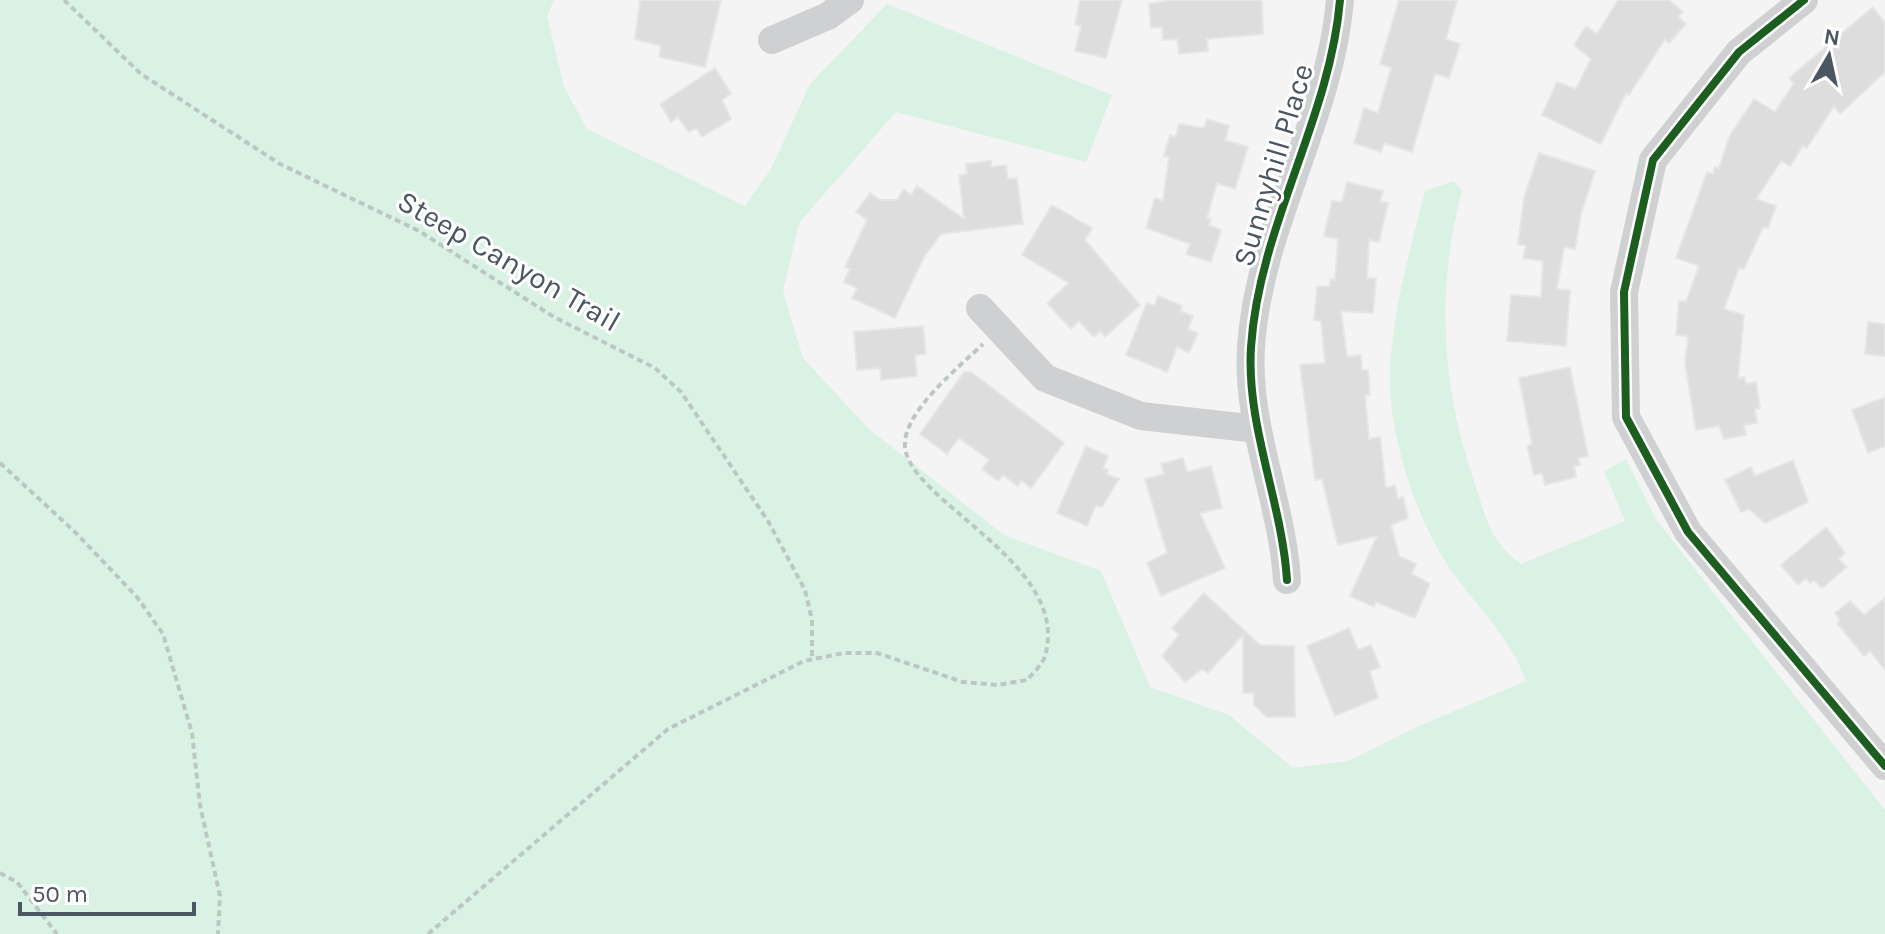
<svg xmlns="http://www.w3.org/2000/svg" width="1885" height="934" font-family="Karla,sans-serif">
<rect width="100%" height="100%" fill="#f4f4f4"/>
<path fill="#d9f2e3" d="M 0,0 L 554,0 L 547,16 L 564,87 L 587,129 L 745,206 L 771,169 L 810,84 L 887,4 L 1112,95 L 1086,162 L 896,112 L 799,223 L 783,292 L 803,358 L 869,429 L 1004,535 L 1101,571 L 1150,687 L 1229,715 L 1293,768 L 1348,761 L 1421,725 L 1526,681 C 1509,633 1472,603 1445,561 C 1414,513 1387,427 1390,370 C 1393,309 1410,250 1425,191 L 1454,181 L 1462,191 C 1436,289 1441,384 1474,481 C 1487,520 1488,538 1521,564 L 1625,521 L 1604,471 L 1626,459 L 1657,521 L 1885,810 L 1885,934 L 0,934 Z"/>
<path fill="#ddddde" stroke="#e5e6e7" stroke-width="2" d="M 640,0 L 721,0 L 705,67 L 659,57 L 661,46 L 635,39 Z
M 1080,0 L 1122,0 L 1106,58 L 1075,51 L 1081,26 L 1075,24 Z
M 1172,0 L 1262,0 L 1263,34 L 1207,39 L 1208,51 L 1179,54 L 1177,39 L 1163,40 L 1162,27 L 1151,28 L 1149,4 Z
M 1399,0 L 1457,0 L 1446,39 L 1460,44 L 1449,78 L 1435,74 L 1412,152 L 1384,143 L 1381,152 L 1354,143 L 1364,108 L 1378,113 L 1391,68 L 1380,64 Z
M 1618,0 L 1669,0 L 1683,12 L 1678,17 L 1686,24 L 1669,43 L 1665,39 L 1629,95 L 1626,93 L 1601,144 L 1542,115 L 1557,82 L 1576,89 L 1591,59 L 1574,45 L 1586,26 L 1597,34 Z
M 1873,7 L 1885,23 L 1885,72 L 1840,114 L 1834,106 L 1807,148 L 1803,146 L 1790,166 L 1781,161 L 1756,199 L 1776,206 L 1768,228 L 1763,227 L 1744,269 L 1739,268 L 1724,309 L 1744,315 L 1738,378 L 1744,377 L 1746,384 L 1756,382 L 1760,408 L 1755,409 L 1757,423 L 1744,425 L 1746,435 L 1724,439 L 1719,426 L 1696,430 L 1685,363 L 1688,336 L 1676,335 L 1679,301 L 1686,302 L 1699,266 L 1676,258 L 1707,172 L 1713,174 L 1715,167 L 1719,168 L 1730,135 L 1754,99 L 1775,112 L 1794,83 L 1789,78 Z
M 715,68 L 731,94 L 722,100 L 731,119 L 702,137 L 696,128 L 689,132 L 678,117 L 671,122 L 660,104 Z
M 1207,119 L 1229,126 L 1225,140 L 1248,147 L 1235,189 L 1217,183 L 1207,218 L 1211,219 L 1209,225 L 1221,230 L 1211,262 L 1186,254 L 1190,244 L 1146,228 L 1155,198 L 1163,201 L 1169,157 L 1164,156 L 1170,135 L 1176,137 L 1179,124 L 1204,128 Z
M 1539,153 L 1595,171 L 1581,214 L 1575,249 L 1564,247 L 1557,289 L 1570,290 L 1566,346 L 1507,341 L 1511,295 L 1541,297 L 1543,261 L 1523,258 L 1526,246 L 1518,244 L 1524,198 Z
M 991,161 L 991,167 L 1006,165 L 1008,179 L 1017,178 L 1023,224 L 941,234 L 924,257 L 895,318 L 852,298 L 857,288 L 844,282 L 850,269 L 845,267 L 867,220 L 856,212 L 870,193 L 880,200 L 897,200 L 904,189 L 911,195 L 917,186 L 964,219 L 959,175 L 967,174 L 966,164 Z
M 1347,182 L 1383,191 L 1380,201 L 1388,203 L 1379,242 L 1369,240 L 1367,278 L 1376,279 L 1373,313 L 1341,311 L 1347,357 L 1361,355 L 1362,370 L 1368,370 L 1370,395 L 1365,395 L 1369,439 L 1380,437 L 1386,488 L 1395,485 L 1398,499 L 1403,497 L 1408,518 L 1391,525 L 1399,556 L 1416,564 L 1412,574 L 1430,584 L 1415,618 L 1376,602 L 1374,607 L 1350,596 L 1377,536 L 1338,545 L 1322,479 L 1315,480 L 1300,365 L 1325,363 L 1321,321 L 1314,320 L 1317,287 L 1330,286 L 1330,279 L 1335,280 L 1338,239 L 1324,236 L 1332,201 L 1342,202 Z
M 1052,205 L 1092,228 L 1085,240 L 1140,305 L 1105,337 L 1100,331 L 1094,337 L 1079,321 L 1071,329 L 1047,303 L 1069,283 L 1022,255 Z
M 1158,296 L 1182,306 L 1180,311 L 1193,316 L 1188,329 L 1198,333 L 1189,353 L 1177,347 L 1167,372 L 1126,355 L 1147,303 L 1154,306 Z
M 1868,322 L 1885,324 L 1885,356 L 1865,354 Z
M 923,326 L 926,354 L 915,355 L 917,376 L 881,380 L 880,368 L 857,370 L 854,332 Z
M 1570,367 L 1588,456 L 1578,458 L 1580,465 L 1574,466 L 1576,477 L 1545,485 L 1542,473 L 1534,475 L 1527,446 L 1532,444 L 1519,378 Z
M 964,372 L 971,372 L 1064,443 L 1031,488 L 1021,480 L 1018,486 L 1003,475 L 998,481 L 982,469 L 989,460 L 959,438 L 947,454 L 920,434 Z
M 1885,397 L 1885,446 L 1868,453 L 1852,410 Z
M 1086,446 L 1108,456 L 1103,468 L 1108,470 L 1106,474 L 1119,479 L 1102,507 L 1096,505 L 1087,526 L 1057,513 Z
M 1183,458 L 1187,472 L 1211,466 L 1222,508 L 1200,513 L 1225,568 L 1161,596 L 1147,563 L 1167,553 L 1145,479 L 1164,474 L 1161,464 Z
M 1793,460 L 1808,502 L 1765,523 L 1749,509 L 1741,512 L 1725,480 L 1751,467 L 1755,476 Z
M 1826,527 L 1845,553 L 1839,559 L 1847,567 L 1822,588 L 1814,580 L 1810,583 L 1806,578 L 1798,585 L 1781,565 Z
M 1204,593 L 1260,645 L 1294,646 L 1295,717 L 1267,717 L 1254,705 L 1254,693 L 1243,693 L 1243,635 L 1208,673 L 1202,669 L 1185,682 L 1162,656 L 1179,635 L 1172,628 Z
M 1885,598 L 1885,670 L 1870,651 L 1864,656 L 1837,623 L 1840,620 L 1835,613 L 1850,601 L 1864,615 Z
M 1349,628 L 1358,650 L 1371,645 L 1380,667 L 1370,671 L 1378,698 L 1335,716 L 1307,646 Z"/>
<g fill="none" stroke-linecap="round" stroke-linejoin="round">
<path stroke="#bcc7c4" stroke-width="4" stroke-dasharray="6 4" stroke-linecap="butt" d="M 64,0 L 141,74 L 280,164 L 419,231 L 554,317 L 655,368 L 681,392 L 768,521 L 805,590 L 812,620 L 812,659
M 0,463 L 74,531 L 137,597 L 163,634 L 192,733 L 200,805 L 220,896 L 218,934
M 0,873 L 17,882 L 57,934
M 428,934 L 668,729 L 804,661 L 844,653 L 877,653 L 963,682 L 997,685 L 1027,680 C 1033,673 1043,664 1045,656 C 1073,561 900,499 905,442 C 907,409 959,367 983,344"/>
<path stroke="#ced0d2" stroke-width="28" d="M 1804,0 L 1739,52 L 1653,160 L 1624,292 L 1626,417 L 1688,532 L 1885,766
M 772,40 L 828,16 L 850,0
M 980,308 L 1045,378 L 1141,416 L 1257,429
M 1287,580 C 1282,502 1246,426 1251,347 C 1259,226 1330,119 1340,0"/>
<defs>
<path id="cycleway" d="M 1804,0 L 1739,52 L 1653,160 L 1624,292 L 1626,417 L 1688,532 L 1885,766
M 1287,580 C 1282,502 1246,426 1251,347 C 1259,226 1330,119 1340,0"/>
</defs>
<use href="#cycleway" stroke="#fff" stroke-width="13"/>
<use href="#cycleway" stroke="#1b5e20" stroke-width="8"/>
</g>
<g text-anchor="middle" dominant-baseline="central" stroke-width="6" stroke-linejoin="round" paint-order="stroke">
<g font-size="30" fill="#4a5661" stroke="#fff">
<text transform="translate(1273 165) rotate(-73)">Sunnyhill Place</text>
<text transform="translate(509 261) rotate(30)">Steep Canyon Trail</text>
</g>
</g>
<g transform="translate(1829 56) rotate(9)" stroke="#ffffff" stroke-width="6" paint-order="stroke">
<path d="M0-6L14 30L0 20L-14 30Z" fill="#4a5661"/>
<text y="-12" font-size="22" font-weight="bold" text-anchor="middle" fill="#4a5661">N</text>
</g>
<path d="M20 902v12h174v-12" fill="none" stroke="#4a5661" stroke-width="4"/>
<text x="32" y="902" font-size="24" fill="#4a5661" stroke="#ffffff" stroke-width="6" paint-order="stroke">50 m</text>
</svg>
